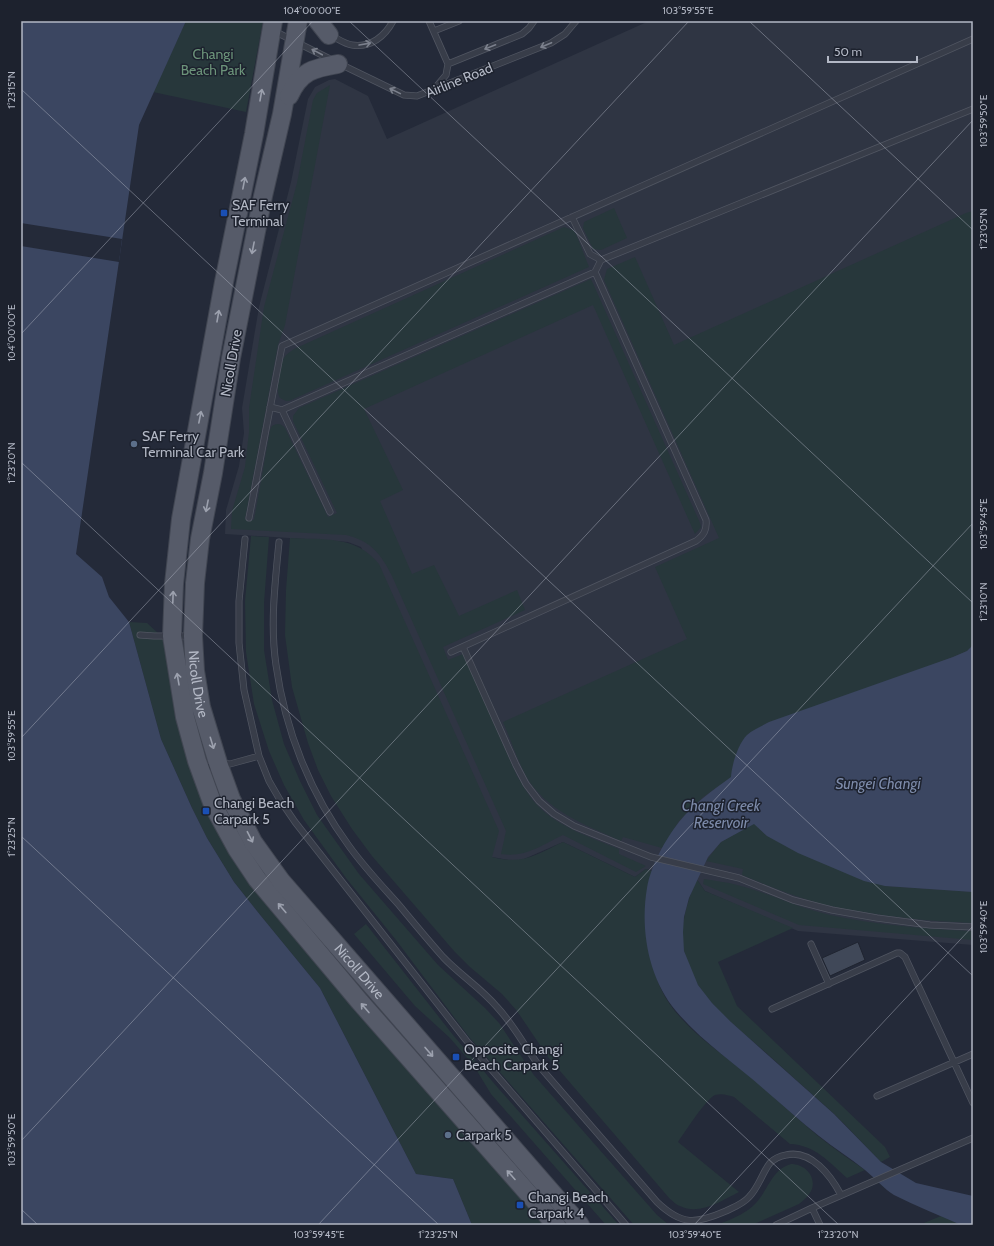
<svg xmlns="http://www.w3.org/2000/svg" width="994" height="1246" font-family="Cabin,sans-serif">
<rect width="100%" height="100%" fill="#242a39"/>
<path fill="#2f3543" d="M 649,21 L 973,21 L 973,945 L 798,931 L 705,891 L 698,881 L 646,869 L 635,877 L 563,842 L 524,859 L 514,861 L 492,857 L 361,547 L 348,542 L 336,541 L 225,534 L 226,510 L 239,466 L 244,433 L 242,408 L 259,307 L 291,182 L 308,99 L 315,87 L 329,80 L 335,79 L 368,96 L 387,139 Z"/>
<path fill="#27373b" d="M 186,21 L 263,21 L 246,112 L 153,92 Z
M 330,85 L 285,325 L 278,345 L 245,519 L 254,520 L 270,430 L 272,426 C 277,423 281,423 285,428 L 328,517 L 337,513 L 293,421 L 293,416 L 299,408 L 591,279 L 700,523 L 701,527 L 695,534 L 593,305 L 364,409 L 403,490 L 380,501 L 412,574 L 434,565 L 459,616 L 517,590 L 525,610 L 443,647 L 448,660 L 463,654 L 517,776 C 524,787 530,798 538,806 C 560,828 592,838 619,849 L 619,854 L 646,866 L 636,872 L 563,835 C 542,845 525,858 501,854 L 506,831 L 392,576 C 381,554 371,541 346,535 L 231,529 L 232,511 L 245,467 L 249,432 L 249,408 L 264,307 L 297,183 L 313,100 L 317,93 Z
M 614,208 L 627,238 L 601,250 L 593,249 L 583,228 L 584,222 Z
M 973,211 L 973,645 L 967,651 L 953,657 L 747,735 C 739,749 732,760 732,777 L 703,797 L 679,821 L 662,848 L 623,837 L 621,841 C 586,825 546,811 526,776 C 517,759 511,740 503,722 L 687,639 L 655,567 L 719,538 L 604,280 L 607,269 L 635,257 L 674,345 L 966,213 Z
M 564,227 L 573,230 L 576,234 L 589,267 L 289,401 L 286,401 L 280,398 C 275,391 280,369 283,360 C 285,355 290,352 294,349 Z
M 251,536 L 269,537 L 264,603 L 264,650 L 272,700 L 284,744 L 300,781 L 317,815 L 359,874 L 438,965 L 485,1008 L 499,1023 L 533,1074 L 657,1215 L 669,1225 L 634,1225 L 469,1037 L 396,940 L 346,878 L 304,820 L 284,785 L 269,751 L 254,704 L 246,652 L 245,601 Z
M 290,538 C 323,540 356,535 379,564 L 499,831 L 492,857 C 524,865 535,855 563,842 L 635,877 L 646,869 L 652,871 C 645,895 644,918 648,943 C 651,959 654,974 661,989 C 678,1026 722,1053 752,1078 C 774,1097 795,1117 818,1136 C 833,1148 849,1159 865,1170 L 847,1178 C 829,1162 815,1145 790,1144 L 734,1097 C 728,1095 722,1093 715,1095 C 706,1099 685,1132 678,1142 L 739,1192 C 721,1201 699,1216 680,1206 C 676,1205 673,1201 670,1199 L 548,1057 L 517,1011 L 502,994 L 470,967 L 454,951 L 372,856 L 352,829 L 331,796 L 318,770 L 308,743 L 292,687 L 285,635 L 286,590 Z
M 129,622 L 147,623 L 170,644 L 184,733 L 205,811 L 250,873 L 548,1225 L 472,1225 L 453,1179 L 416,1174 L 320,988 L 261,916 L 234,882 L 207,838 L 192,808 L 161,739 Z
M 754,823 L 767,836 L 885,886 L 973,892 L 973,923 C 925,921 878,916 831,906 C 800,899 771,887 742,875 L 743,869 L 706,861 L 721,842 Z
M 704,879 C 715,881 727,882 737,885 C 769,893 798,908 830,915 C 877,925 926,929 973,931 L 973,940 L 799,925 L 703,884 Z
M 696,880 L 698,881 L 705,891 L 793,928 L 718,962 L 737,1006 L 885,1147 L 890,1157 L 881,1162 C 865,1146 849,1128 832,1112 C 810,1092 787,1072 764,1051 C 732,1023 693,995 684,951 C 679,926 687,903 696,880 Z
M 366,924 L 453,1035 L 498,1088 L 619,1225 L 606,1225 L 491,1094 L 474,1066 L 450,1038 L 415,1006 L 354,934 Z
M 791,1164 C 804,1164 816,1175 812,1189 C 809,1196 804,1200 799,1204 L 752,1225 L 717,1225 C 729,1220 743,1215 753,1206 C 768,1193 770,1170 791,1164 Z
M 941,1216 L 961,1225 L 927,1225 L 924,1223 Z"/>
<path fill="#3b4661" d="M 21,21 L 186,21 L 139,125 L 76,554 L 102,577 L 109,597 L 129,622 L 161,739 L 192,808 L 207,838 L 234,882 L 261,916 L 320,988 L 416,1174 L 453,1179 L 472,1225 L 21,1225 Z
M 973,645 L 973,892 L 885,886 L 864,881 L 798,853 L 767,836 L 754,824 L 721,842 L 708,857 L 689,898 L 684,917 L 683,932 L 684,951 L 698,985 L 712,1003 L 731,1022 L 834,1114 L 881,1162 L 916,1183 L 973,1196 L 973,1225 L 961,1225 C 939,1215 916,1206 894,1195 C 884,1189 875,1178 865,1170 C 850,1158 834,1148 819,1136 C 801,1122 784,1106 766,1091 C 736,1064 702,1042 676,1011 C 648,978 640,929 647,888 C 651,865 665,840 679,822 C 693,804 713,790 731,777 C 732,764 738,744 747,735 C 752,730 762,726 769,722 L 953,657 L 967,651 Z"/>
<path fill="#242a39" d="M 21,223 L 122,239 L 119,262 L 21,246 Z"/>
<path fill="#404858" stroke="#1f2430" d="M 858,942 L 865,960 L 830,976 L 822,958 Z"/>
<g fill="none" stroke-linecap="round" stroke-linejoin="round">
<defs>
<path id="service" d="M 429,21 L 448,64 L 446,75 L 435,88
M 274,31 L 332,60
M 434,31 L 459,21
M 332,36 C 338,39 345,44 352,45 C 371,48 385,36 393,21
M 340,64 L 404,95 L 417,96 L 551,43 L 565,34 L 576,21
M 448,64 L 522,34 L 529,28 L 534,21
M 572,217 L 590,254 L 601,260 L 595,272
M 601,260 L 973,109
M 270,407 L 282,410 L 595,272 L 706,520 C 707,530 704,535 696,541 L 451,652
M 282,410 L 330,512
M 249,518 L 282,346 L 973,39
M 245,539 L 239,601 L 239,643 L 244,690 L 259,756 L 269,781 L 280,800 L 295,822 L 466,1040 L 626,1225
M 279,542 C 275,583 270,625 276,665 C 285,730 310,793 349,846 C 364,867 382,886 399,905 C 413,922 428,940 443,957 C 460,975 481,988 497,1007 C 514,1025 525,1047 540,1067 L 657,1202 C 682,1226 696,1224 726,1211 C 734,1207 743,1204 749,1197 C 759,1187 762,1173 770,1163 C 774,1159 780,1156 786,1155 C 811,1149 831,1176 841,1195
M 140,635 L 154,636 L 190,636
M 463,647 L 516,765 L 526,784 L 539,801 L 554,814 L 574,826 L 651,857 L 739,878 L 793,900 L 832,910 L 877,918 L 930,925 L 973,927
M 202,770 L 218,763 L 230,764 L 259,756
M 811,944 L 829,984
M 772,1009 L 897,953 L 900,953 L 905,957 L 973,1103
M 877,1096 L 973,1054
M 812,1208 L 820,1225
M 776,1225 L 812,1208 L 973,1138"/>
<g id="primary">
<path d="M 273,21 L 254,134 L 224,282 L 181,519 L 174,584 L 172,636 L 185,717 L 197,761 L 213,805 L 237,849 L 257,879 L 360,1002 L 556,1225"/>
<path id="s1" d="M 298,21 L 282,114 L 263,196 L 231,358 L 213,473 L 200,539 L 195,583 L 193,636 L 195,671 L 201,707 L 218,763 L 231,799 L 253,842 L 281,881 L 580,1225"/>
<path d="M 318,21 L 329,35"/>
<path d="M 289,96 C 300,71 314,68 338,64"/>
</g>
</defs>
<use href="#service" stroke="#505561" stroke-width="7"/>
<use href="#primary" stroke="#414652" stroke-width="20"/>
<use href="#service" stroke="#383d49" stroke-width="5.5"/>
<use href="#primary" stroke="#565b69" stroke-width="18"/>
</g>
<defs><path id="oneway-shaft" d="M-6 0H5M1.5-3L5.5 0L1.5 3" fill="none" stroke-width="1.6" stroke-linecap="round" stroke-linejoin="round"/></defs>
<g stroke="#7c818d">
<use href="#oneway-shaft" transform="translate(365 44) rotate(-10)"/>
<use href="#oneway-shaft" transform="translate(546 45) rotate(157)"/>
<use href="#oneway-shaft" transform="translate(490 47) rotate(158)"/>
<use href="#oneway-shaft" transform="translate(317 52) rotate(-152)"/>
<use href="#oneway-shaft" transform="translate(395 91) rotate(-154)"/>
</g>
<g stroke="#9ca1ae">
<use href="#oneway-shaft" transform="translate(261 95) rotate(-80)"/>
<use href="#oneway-shaft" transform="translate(244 183) rotate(-79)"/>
<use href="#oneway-shaft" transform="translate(253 248) rotate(101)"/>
<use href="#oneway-shaft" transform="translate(218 316) rotate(-80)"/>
<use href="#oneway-shaft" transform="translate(200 417) rotate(-79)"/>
<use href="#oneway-shaft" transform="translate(207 506) rotate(101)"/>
<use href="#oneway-shaft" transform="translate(173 597) rotate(-88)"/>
<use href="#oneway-shaft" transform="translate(178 679) rotate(-100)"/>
<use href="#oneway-shaft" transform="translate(212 743) rotate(73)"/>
<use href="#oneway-shaft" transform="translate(250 837) rotate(63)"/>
<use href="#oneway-shaft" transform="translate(282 908) rotate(-130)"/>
<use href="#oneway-shaft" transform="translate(365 1008) rotate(-131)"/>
<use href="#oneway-shaft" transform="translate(429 1052) rotate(49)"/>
<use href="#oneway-shaft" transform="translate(511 1175) rotate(-132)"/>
</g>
<path fill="none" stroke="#b3b8c5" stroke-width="1" stroke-opacity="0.45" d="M 349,21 L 973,603M 749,21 L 973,230M 21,89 L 973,976M 21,334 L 313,21M 21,462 L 839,1225M 21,738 L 689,21M 21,836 L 439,1225M 21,1141 L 973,120M 21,1209 L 38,1225M 318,1225 L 973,523M 694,1225 L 973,926"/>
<g fill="#1a4fb4" stroke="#1d222e" stroke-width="1.5">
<rect x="220" y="209" width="8" height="8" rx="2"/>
<rect x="202" y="807" width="8" height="8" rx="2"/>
<rect x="452" y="1053" width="8" height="8" rx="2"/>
<rect x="516" y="1201" width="8" height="8" rx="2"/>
</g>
<g fill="#5c6f8a" stroke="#1d222e" stroke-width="1.5">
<circle cx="134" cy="444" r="4"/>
<circle cx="448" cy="1135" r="4"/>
</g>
<g text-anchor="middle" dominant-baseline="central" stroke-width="3" stroke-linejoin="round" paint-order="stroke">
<g font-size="14" fill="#6c947a" stroke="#1d222e">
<text x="213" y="54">Changi<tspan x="213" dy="16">Beach Park</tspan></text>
</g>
<g font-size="14" fill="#b3b8c5" stroke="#1d222e">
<text transform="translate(459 80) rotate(-22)">Airline Road</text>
<text transform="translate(231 363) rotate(-80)">Nicoll Drive</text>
<text stroke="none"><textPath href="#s1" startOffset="673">Nicoll Drive</textPath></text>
<text stroke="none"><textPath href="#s1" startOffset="1009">Nicoll Drive</textPath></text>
</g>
<g font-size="14" fill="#b3b8c5" stroke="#1d222e" text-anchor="start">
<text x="232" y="205">SAF Ferry<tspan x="232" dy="16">Terminal</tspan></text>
<text x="142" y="436">SAF Ferry<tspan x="142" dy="16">Terminal Car Park</tspan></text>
<text x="214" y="803">Changi Beach<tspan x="214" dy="16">Carpark 5</tspan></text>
<text x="464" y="1049">Opposite Changi<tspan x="464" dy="16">Beach Carpark 5</tspan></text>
<text x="456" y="1135">Carpark 5</text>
<text x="528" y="1197">Changi Beach<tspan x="528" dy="16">Carpark 4</tspan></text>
</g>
<g font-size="15" font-style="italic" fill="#7d8baa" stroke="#1d222e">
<text x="878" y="784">Sungei Changi</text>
<text x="721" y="806">Changi Creek<tspan x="721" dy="17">Reservoir</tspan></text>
</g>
</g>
<rect width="994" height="1246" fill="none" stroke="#1d222e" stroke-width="44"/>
<path d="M828 56v6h89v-6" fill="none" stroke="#b3b8c5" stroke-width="2"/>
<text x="834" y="56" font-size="12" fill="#b3b8c5" stroke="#1d222e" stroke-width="3" paint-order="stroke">50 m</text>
<rect x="22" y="22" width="950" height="1202" fill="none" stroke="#b3b8c5" stroke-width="1.5"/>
<g font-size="10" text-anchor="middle" fill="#b3b8c5">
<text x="312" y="14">104°00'00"E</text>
<text x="688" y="14">103°59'55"E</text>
<text transform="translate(11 90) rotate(-90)" y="4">1°23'15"N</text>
<text transform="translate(983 121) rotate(-90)" y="4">103°59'50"E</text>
<text transform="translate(983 229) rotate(-90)" y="4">1°23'05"N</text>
<text transform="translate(11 333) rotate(-90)" y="4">104°00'00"E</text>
<text transform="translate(11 463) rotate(-90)" y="4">1°23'20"N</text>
<text transform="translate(983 524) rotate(-90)" y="4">103°59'45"E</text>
<text transform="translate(983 602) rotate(-90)" y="4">1°23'10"N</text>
<text transform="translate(11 736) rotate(-90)" y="4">103°59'55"E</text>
<text transform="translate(11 837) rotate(-90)" y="4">1°23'25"N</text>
<text transform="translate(983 927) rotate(-90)" y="4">103°59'40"E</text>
<text transform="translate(11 1140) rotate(-90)" y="4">103°59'50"E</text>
<text x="319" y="1238">103°59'45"E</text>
<text x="438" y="1238">1°23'25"N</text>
<text x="695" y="1238">103°59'40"E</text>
<text x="838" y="1238">1°23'20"N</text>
</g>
</svg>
